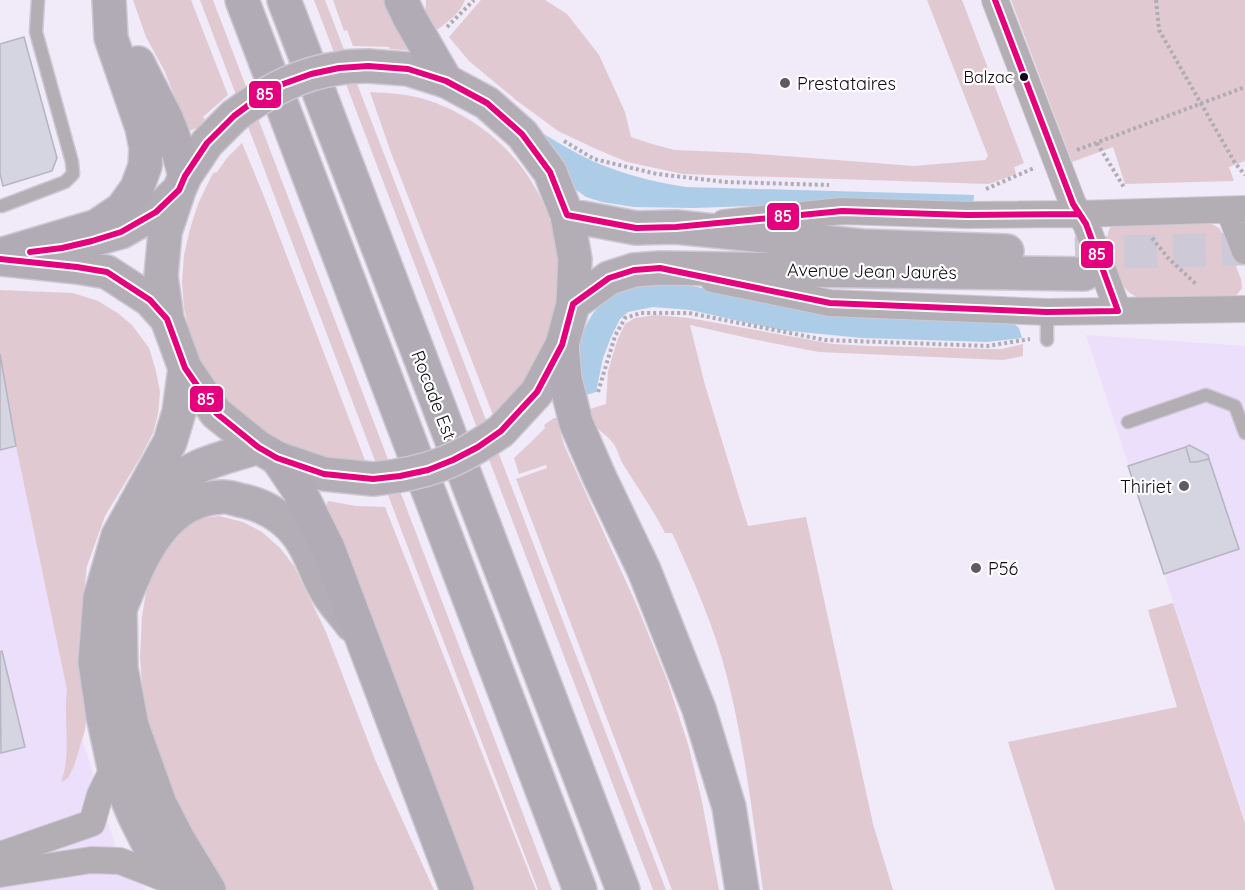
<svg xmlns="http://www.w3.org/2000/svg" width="1245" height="890" font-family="Quicksand,sans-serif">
<rect width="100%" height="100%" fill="#f0eaf9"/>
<path fill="#ebdffb" d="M 1086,335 L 1245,346 L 1245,818 L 1244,818 Z
M 0,354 L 16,446 L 67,690 L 120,861 L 146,890 L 0,890 Z"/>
<path fill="#e1c9d1" d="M 133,0 L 191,0 L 228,95 L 203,117 L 205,119 L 199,127 L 189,131 L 164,70 L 146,37 Z
M 200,0 L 213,0 L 552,890 L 538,890 Z
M 314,0 L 325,0 L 666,890 L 653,890 Z
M 333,0 L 385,0 C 392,17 400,33 407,50 L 390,49 L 389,47 L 353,46 L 347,30 L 344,31 Z
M 426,0 L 465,0 C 460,13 447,23 435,31 L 425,17 Z
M 481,0 L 545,0 L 567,14 L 599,55 L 625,112 L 631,137 L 652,144 L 675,150 L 746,153 L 914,166 L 985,160 L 988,156 L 927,0 L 962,0 L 1024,163 L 1014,167 L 1016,174 L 989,184 L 683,174 L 627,162 L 596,149 L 558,131 L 516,100 L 469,61 L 449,37 Z
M 1011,0 L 1245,0 L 1245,161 L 1229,167 L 1234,181 L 1125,184 L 1113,147 L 1072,162 Z
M 370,92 C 388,93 407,94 424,99 C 502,123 558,194 560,276 C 560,285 558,294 556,303 C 555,312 555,322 553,330 C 550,342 542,353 537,363 C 533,371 529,381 524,388 C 518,397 502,407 493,415 L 390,150 Z
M 242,143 L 265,199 L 366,463 L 325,459 L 270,439 L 229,404 L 213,383 L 200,359 L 190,334 L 184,308 L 182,282 L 184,255 L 190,229 L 198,204 L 213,173 L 217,172 L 227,158 Z
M 1120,220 L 1207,221 L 1219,228 L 1225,238 L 1241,279 L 1242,288 L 1236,296 L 1142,300 C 1134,296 1127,292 1123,285 C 1118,277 1106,243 1108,234 C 1109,226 1114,224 1120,220 Z
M 0,290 L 73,293 L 98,301 L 119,314 L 132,325 L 149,348 L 156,371 L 160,392 L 158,414 L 153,433 L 140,458 L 105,516 L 87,566 L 79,633 L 78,665 L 86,720 L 85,730 L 74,766 L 68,778 L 61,782 C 72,754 63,720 67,690 L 16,446 L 0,354 Z
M 655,315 L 689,318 L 833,344 L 869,346 L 991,349 L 1002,349 L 1023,344 L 1023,356 L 1003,360 L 819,352 L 752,339 L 690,325 L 705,385 L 748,526 L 806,517 L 873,824 L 893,890 L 763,890 C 753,819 745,747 727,677 C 715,629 695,584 675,539 L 672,533 L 665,533 C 653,509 637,487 623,464 C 619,458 618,449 613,443 C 605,432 587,425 590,409 L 606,404 L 608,371 L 617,341 L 625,324 L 635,318 Z
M 554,418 L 559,418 L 559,427 L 564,445 L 637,606 L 667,680 L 688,744 L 701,797 L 719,890 L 672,890 L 516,479 L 547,468 L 546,465 L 519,474 L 514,458 L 530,443 L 545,428 L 544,425 Z
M 328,501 L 356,506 L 385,507 L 536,890 L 473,890 L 459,859 L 324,510 Z
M 219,516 L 243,522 L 262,532 L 280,548 L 294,566 L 326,632 L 376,762 L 434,890 L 225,890 L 191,839 L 149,737 L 143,695 L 140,658 L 142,616 L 146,593 L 154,572 L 165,552 L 180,534 L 197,519 Z
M 1173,603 L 1245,823 L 1245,890 L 1055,890 L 1008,742 L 1177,707 L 1148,610 Z"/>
<path fill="#accce7" d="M 534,128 C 559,143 585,160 613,169 C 637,178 661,183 686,187 L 974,195 L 973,206 L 779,205 L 694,208 L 634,207 L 602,202 L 586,197 L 575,189 Z
M 672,282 L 717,291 L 1011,321 L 1019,328 L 1022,338 L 987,342 L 862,338 L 780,330 L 690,310 L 653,307 L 628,312 L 620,319 L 611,337 L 603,358 L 596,392 L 583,396 C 581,380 576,361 580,344 C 585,319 604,293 630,286 C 643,283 658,283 672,282 Z"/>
<path fill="#d5d5e2" stroke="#b5b4c0" stroke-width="1.5" d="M 24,37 L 57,158 L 52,171 L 3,186 L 0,174 L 0,44 Z
M 0,354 L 16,446 L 0,450 Z
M 1189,445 L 1208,455 L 1209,459 L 1196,462 L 1190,462 L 1186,447 Z
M 1186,447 L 1190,462 L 1196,462 L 1209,459 L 1239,549 L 1164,574 L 1128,466 Z
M 2,651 L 25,747 L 1,753 L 0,652 Z"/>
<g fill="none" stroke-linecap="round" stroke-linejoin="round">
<path stroke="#cec9d7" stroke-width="33" stroke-dasharray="33 16" stroke-linecap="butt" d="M 1075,253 L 1245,249"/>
<defs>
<path id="lane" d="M 2,206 L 65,182 L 73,174 L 72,162 L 36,32 L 38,0
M 1047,312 L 1047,340
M 1128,422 L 1206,395 L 1235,406 L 1245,433"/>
<path id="street" d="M 995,0 L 1073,204 L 1086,224 L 1118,311
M 1229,210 L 1245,251
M 724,223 L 842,211 L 967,215 L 1079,214 L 1245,209
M 713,279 L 830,303 L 1047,312 L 1245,309
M 0,855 L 92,823 L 100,795 L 114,767
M 0,874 L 91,860 L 120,861 L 174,882"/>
<path id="secondary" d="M 368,66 L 408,69 L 446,81 L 487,103 L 522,134 L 550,172 L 567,215 L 575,259 L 573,304 L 562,345 L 537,392 L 501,431
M 234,116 L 207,143 L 185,176 L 179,190 L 165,232 L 161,276 L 167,319 L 185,368 L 216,413 L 258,447 L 277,458 L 324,474 L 373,479
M 567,215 L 636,228 L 676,227 L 862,246 L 1007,251
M 70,246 L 121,232 L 156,212 L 179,190
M 0,259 L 77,267 L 107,272 L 150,300 L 167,319
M 573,304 L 609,278 L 634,270 L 660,268 L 1084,274
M 149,514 C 154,506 158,496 164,490 C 189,464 225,458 258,447
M 124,587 L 120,609 L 121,668 L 132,726 L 160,804 L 178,839 L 209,890
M 120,609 C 139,562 162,499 222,497 C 229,496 237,500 244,501 C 265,506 285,518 298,535 C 311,552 316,574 327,592 C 334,604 344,614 352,625
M 181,890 L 149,845 L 134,815 L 114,767 L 103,716 L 95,662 L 100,598 L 118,536 L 170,442 L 179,412 L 185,368"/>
<path id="highway" d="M 242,0 L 580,890
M 284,0 L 623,890
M 401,0 L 409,17 L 446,81
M 138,63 C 147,82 157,100 166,118 C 174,137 180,156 185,176
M 0,255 L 97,226 L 122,209 L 137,188 L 145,166 L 146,148 L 142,128 L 111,38 L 109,0
M 562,345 L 565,379 L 576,423 L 599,476 L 644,570 L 699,709 L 729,807 L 742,890
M 277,458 L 300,492 L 328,548 L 457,890"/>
</defs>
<use href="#lane" stroke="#cdc8d3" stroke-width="15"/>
<use href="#street" stroke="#cdc8d3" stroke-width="28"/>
<use href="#secondary" stroke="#cdc8d3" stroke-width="36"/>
<use href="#highway" stroke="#cdc8d3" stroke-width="36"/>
<path stroke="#b0acb3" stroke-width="4" stroke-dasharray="3 3" stroke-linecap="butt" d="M 1156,0 L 1159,30 L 1235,163 L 1245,175
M 447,27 L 474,0
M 564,141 L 594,159 L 657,174 L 726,182 L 829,185
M 1097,143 L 1125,189
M 1077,150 L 1245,87
M 986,189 L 1034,168
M 1152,238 L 1169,259 L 1196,284
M 598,392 L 615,336 L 625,318 L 641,313 L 689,313 L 825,340 L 988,346 L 1030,339"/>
<use href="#lane" stroke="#b3aeb4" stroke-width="12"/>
<use href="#street" stroke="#b3aeb4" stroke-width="26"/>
<use href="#secondary" stroke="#b3aeb5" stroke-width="33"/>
<use href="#highway" stroke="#b1abb5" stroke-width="33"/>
<defs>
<path id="secondary-bridge" d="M 234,116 C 266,92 300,73 340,68 C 349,66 359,66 368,66
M 373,479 C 426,474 457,462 501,431"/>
</defs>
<use href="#secondary-bridge" stroke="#cdc8d3" stroke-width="36" stroke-linecap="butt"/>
<use href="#secondary-bridge" stroke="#b3aeb5" stroke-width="33"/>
<defs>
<path id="bus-1" d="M 30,252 L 62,248 L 92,241 L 121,232 L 156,212 L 179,190 L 185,176 L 207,143 L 234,116 L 258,98 L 283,84 L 311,74 L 339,68 L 368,66 L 408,69 L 446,81 L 487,103 L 522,134 L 550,172 L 567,215 L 636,228 L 676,227 L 842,211 L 967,215 L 1079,214
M 0,259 L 77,267 L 107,272 L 150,300 L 167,319 L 185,368 L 216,413 L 258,447 L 277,458 L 324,474 L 373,479 L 400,476 L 428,470 L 453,460 L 478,447 L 501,431 L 537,392 L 562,345 L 573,304 L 609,278 L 634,270 L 660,268 L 830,303 L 1047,312 L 1118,311 L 1086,224 L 1073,204 L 995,0"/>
</defs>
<use href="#bus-1" stroke="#fff" stroke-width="10"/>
<use href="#bus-1" stroke="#e5007d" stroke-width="6"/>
</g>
<circle fill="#100b16" stroke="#fff" stroke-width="2" cx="1024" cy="77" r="5"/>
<g fill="#5e5965" stroke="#fff" stroke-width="2">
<circle cx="785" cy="83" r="6"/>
<circle cx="1184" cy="486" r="6"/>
<circle cx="976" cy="568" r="6"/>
</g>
<g text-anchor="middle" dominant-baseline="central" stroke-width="4.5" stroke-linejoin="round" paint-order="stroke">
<g font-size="16" fill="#100b16" stroke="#fff" text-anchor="end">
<text x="1013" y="77">Balzac</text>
</g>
<g font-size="18" fill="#100b16" stroke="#fff" text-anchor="start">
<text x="797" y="83">Prestataires</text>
<text x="1172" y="486" text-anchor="end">Thiriet</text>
<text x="988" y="568">P56</text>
</g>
<g font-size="18" fill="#100b16" stroke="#fff">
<text transform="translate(872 271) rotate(1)">Avenue Jean Jaurès</text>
<text transform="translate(434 395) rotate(69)">Rocade Est</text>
</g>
</g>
<g stroke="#fff" stroke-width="2">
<rect x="248" y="80" width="34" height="29" rx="6" fill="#e5007d"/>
<rect x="766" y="202" width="34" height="29" rx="6" fill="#e5007d"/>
<rect x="1080" y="240" width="34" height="29" rx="6" fill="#e5007d"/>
<rect x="189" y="385" width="35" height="28" rx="6" fill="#e5007d"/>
</g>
<g font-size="16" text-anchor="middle" font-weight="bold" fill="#fff">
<text x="265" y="100">85</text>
<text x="783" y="222">85</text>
<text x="1097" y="260">85</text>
<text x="206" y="405">85</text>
</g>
</svg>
